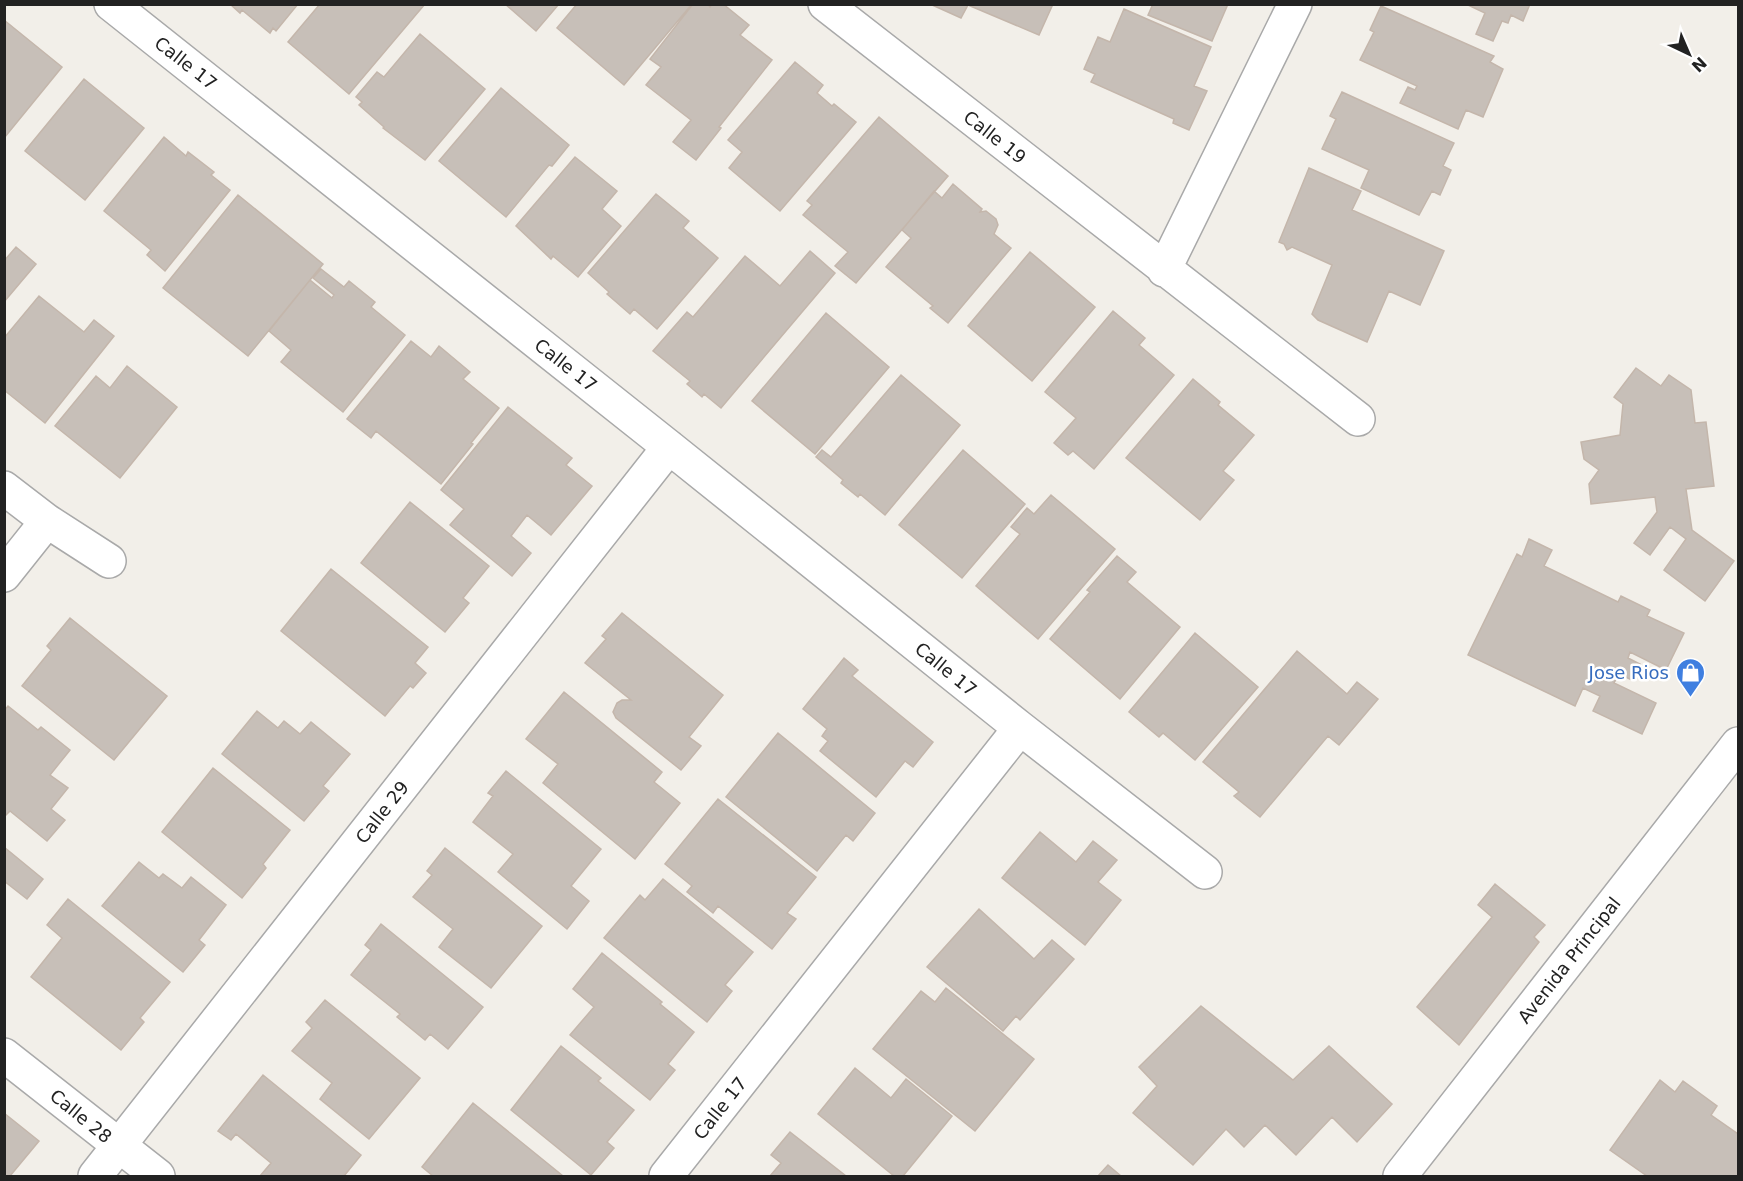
<svg xmlns="http://www.w3.org/2000/svg" width="1743" height="1181" font-family="'DejaVu Sans',sans-serif">
<rect width="100%" height="100%" fill="#f2efe9"/>
<path fill="#c7bfb8" stroke="#c4b6ab" stroke-width="1.5" d="M 230,4 L 298,4 L 276,31 L 273,28 L 270,33 L 242,10 L 240,13 Z
M 320,4 L 425,4 L 349,94 L 288,42 Z
M 505,4 L 559,4 L 536,31 Z
M 577,4 L 692,4 L 624,85 L 557,28 Z
M 693,4 L 708,4 L 710,7 L 712,4 L 723,4 L 749,25 L 740,35 L 772,60 L 719,127 L 721,128 L 696,160 L 673,142 L 691,120 L 646,85 L 661,67 L 650,59 Z
M 930,4 L 1053,4 L 1039,35 L 968,5 L 961,18 Z
M 1153,4 L 1228,4 L 1212,41 L 1148,15 Z
M 1466,4 L 1530,4 L 1523,21 L 1511,15 L 1508,23 L 1502,21 L 1493,41 L 1476,34 L 1485,13 Z
M 1381,6 L 1494,56 L 1490,62 L 1503,69 L 1483,117 L 1466,110 L 1458,129 L 1400,103 L 1408,87 L 1415,90 L 1417,86 L 1360,60 L 1374,32 L 1370,30 Z
M 1124,9 L 1211,47 L 1194,86 L 1207,91 L 1189,130 L 1173,123 L 1174,119 L 1091,82 L 1095,74 L 1084,69 L 1098,37 L 1110,42 Z
M 4,20 L 62,67 L 5,137 L 4,136 Z
M 420,34 L 485,89 L 425,160 L 383,128 L 384,127 L 359,105 L 362,102 L 356,97 L 377,72 L 384,77 Z
M 795,62 L 823,85 L 817,93 L 832,106 L 834,104 L 856,122 L 780,211 L 729,168 L 742,152 L 728,140 Z
M 84,79 L 144,128 L 85,200 L 25,151 Z
M 501,88 L 569,145 L 552,166 L 549,165 L 506,217 L 439,161 Z
M 1342,92 L 1454,143 L 1443,166 L 1451,170 L 1440,195 L 1432,191 L 1419,215 L 1361,188 L 1369,170 L 1322,149 L 1336,119 L 1330,116 Z
M 879,117 L 948,176 L 856,283 L 835,266 L 848,252 L 803,215 L 812,205 L 807,201 Z
M 164,137 L 186,156 L 188,152 L 214,172 L 211,175 L 230,190 L 165,271 L 147,255 L 151,250 L 104,211 Z
M 575,157 L 617,191 L 602,209 L 621,226 L 578,277 L 553,256 L 551,259 L 516,226 Z
M 1309,168 L 1361,191 L 1352,210 L 1444,251 L 1420,305 L 1389,291 L 1367,342 L 1318,320 L 1312,314 L 1332,265 L 1292,247 L 1287,250 L 1284,244 L 1279,242 Z
M 953,184 L 982,209 L 980,212 L 986,211 L 996,219 L 998,225 L 994,234 L 1011,248 L 948,323 L 930,308 L 933,306 L 886,267 L 911,238 L 902,230 L 934,191 L 942,198 Z
M 656,194 L 689,221 L 683,228 L 718,258 L 657,329 L 634,309 L 630,314 L 607,294 L 609,292 L 588,273 Z
M 238,195 L 323,264 L 248,356 L 163,288 Z
M 16,247 L 36,264 L 4,302 L 4,261 Z
M 810,251 L 835,273 L 721,408 L 704,394 L 702,397 L 687,384 L 690,381 L 653,351 L 687,312 L 693,317 L 745,256 L 780,286 Z
M 1030,252 L 1095,307 L 1032,381 L 968,326 Z
M 321,269 L 344,287 L 349,281 L 375,302 L 371,307 L 405,335 L 343,412 L 281,362 L 291,350 L 269,331 L 310,280 L 332,298 L 334,295 L 313,278 Z
M 39,296 L 84,332 L 94,320 L 114,336 L 45,423 L 4,390 L 4,338 Z
M 1113,311 L 1145,338 L 1139,345 L 1174,375 L 1094,469 L 1073,451 L 1068,455 L 1054,443 L 1076,418 L 1045,392 Z
M 826,313 L 889,367 L 815,454 L 752,401 Z
M 411,341 L 431,357 L 439,346 L 470,372 L 463,379 L 499,408 L 471,443 L 473,444 L 441,484 L 376,431 L 371,438 L 347,419 Z
M 127,366 L 177,407 L 120,478 L 55,426 L 96,376 L 110,388 Z
M 1636,368 L 1661,386 L 1669,375 L 1691,390 L 1695,423 L 1706,422 L 1714,486 L 1686,489 L 1692,530 L 1734,561 L 1705,601 L 1664,570 L 1686,539 L 1670,527 L 1650,555 L 1634,543 L 1657,512 L 1655,497 L 1591,504 L 1589,484 L 1599,470 L 1584,459 L 1581,442 L 1620,435 L 1623,404 L 1614,397 Z
M 901,375 L 960,425 L 885,515 L 860,494 L 858,497 L 841,483 L 843,480 L 816,457 L 822,450 L 831,457 Z
M 1193,379 L 1220,402 L 1218,405 L 1254,435 L 1223,471 L 1234,480 L 1200,520 L 1126,458 Z
M 508,407 L 572,458 L 566,465 L 592,486 L 551,535 L 527,515 L 511,536 L 531,553 L 512,576 L 450,525 L 464,509 L 441,490 Z
M 963,450 L 1025,504 L 962,578 L 899,525 Z
M 1051,495 L 1115,549 L 1038,639 L 976,586 L 1020,534 L 1011,527 L 1027,508 L 1034,514 Z
M 410,502 L 489,566 L 463,598 L 469,603 L 445,632 L 361,563 Z
M 1529,539 L 1552,550 L 1544,566 L 1618,602 L 1621,596 L 1650,610 L 1647,616 L 1684,633 L 1666,670 L 1630,652 L 1628,658 L 1640,664 L 1632,680 L 1619,674 L 1614,683 L 1656,703 L 1642,734 L 1593,711 L 1600,696 L 1583,688 L 1575,706 L 1468,655 L 1517,554 L 1522,557 Z
M 1117,556 L 1136,572 L 1127,582 L 1180,627 L 1120,699 L 1050,639 L 1090,592 L 1087,590 Z
M 331,569 L 428,647 L 415,663 L 426,673 L 413,688 L 410,686 L 385,716 L 281,631 Z
M 622,613 L 723,695 L 689,737 L 701,746 L 681,770 L 616,718 L 613,712 L 617,703 L 622,700 L 631,700 L 585,663 L 606,639 L 602,636 Z
M 70,618 L 167,696 L 114,760 L 22,686 L 51,650 L 47,646 Z
M 1195,633 L 1258,687 L 1195,760 L 1163,733 L 1159,737 L 1129,712 Z
M 1297,651 L 1347,694 L 1357,682 L 1378,699 L 1339,745 L 1328,736 L 1260,817 L 1234,796 L 1239,792 L 1203,762 Z
M 844,658 L 858,670 L 852,676 L 933,742 L 913,767 L 905,761 L 876,797 L 820,751 L 828,741 L 822,736 L 827,729 L 803,709 Z
M 564,692 L 662,772 L 654,782 L 680,803 L 635,859 L 543,783 L 558,764 L 526,739 Z
M 8,706 L 38,730 L 41,727 L 70,750 L 50,775 L 68,788 L 51,809 L 65,820 L 47,841 L 10,811 L 4,817 L 4,711 Z
M 257,711 L 278,728 L 284,721 L 300,734 L 311,722 L 350,754 L 323,786 L 329,791 L 304,821 L 222,754 Z
M 778,733 L 875,813 L 853,841 L 846,835 L 817,871 L 726,797 Z
M 213,768 L 290,830 L 263,864 L 266,868 L 242,898 L 162,832 Z
M 506,771 L 601,849 L 571,886 L 589,901 L 567,929 L 498,872 L 513,854 L 473,822 L 493,796 L 488,793 Z
M 718,799 L 816,877 L 787,913 L 796,919 L 772,949 L 718,906 L 713,913 L 687,892 L 692,886 L 665,864 Z
M 1040,832 L 1076,862 L 1093,841 L 1117,860 L 1098,882 L 1121,900 L 1085,945 L 1002,878 Z
M 4,847 L 43,879 L 27,899 L 4,881 Z
M 445,848 L 542,926 L 491,988 L 439,947 L 453,929 L 413,897 L 432,875 L 427,871 Z
M 139,862 L 159,878 L 163,874 L 182,888 L 191,877 L 226,905 L 199,940 L 205,945 L 183,972 L 102,906 Z
M 663,879 L 753,952 L 725,985 L 732,991 L 707,1022 L 604,938 L 640,895 L 645,900 Z
M 1495,884 L 1545,925 L 1534,937 L 1539,942 L 1459,1045 L 1417,1007 L 1492,917 L 1478,905 Z
M 68,899 L 170,982 L 140,1018 L 144,1022 L 121,1050 L 31,977 L 62,938 L 47,925 Z
M 979,909 L 1034,959 L 1052,940 L 1074,959 L 1020,1020 L 1016,1016 L 1003,1031 L 927,967 Z
M 381,924 L 483,1007 L 448,1049 L 430,1034 L 425,1040 L 397,1017 L 400,1014 L 351,975 L 371,950 L 365,945 Z
M 602,953 L 662,1002 L 660,1004 L 694,1032 L 668,1064 L 675,1070 L 650,1100 L 570,1035 L 594,1007 L 573,989 Z
M 946,988 L 1034,1059 L 975,1131 L 873,1049 L 921,991 L 935,1002 Z
M 325,1000 L 420,1078 L 369,1139 L 320,1099 L 332,1083 L 292,1051 L 312,1028 L 306,1022 Z
M 1201,1006 L 1293,1080 L 1329,1046 L 1392,1104 L 1357,1142 L 1332,1117 L 1296,1155 L 1265,1125 L 1244,1147 L 1226,1129 L 1193,1165 L 1133,1113 L 1157,1086 L 1139,1067 Z
M 561,1046 L 601,1078 L 598,1081 L 634,1110 L 607,1142 L 614,1148 L 591,1175 L 511,1110 Z
M 855,1068 L 891,1098 L 906,1079 L 952,1116 L 903,1176 L 894,1176 L 818,1114 Z
M 263,1075 L 361,1155 L 344,1176 L 260,1176 L 271,1163 L 236,1134 L 231,1140 L 218,1131 Z
M 1660,1080 L 1675,1092 L 1683,1081 L 1717,1106 L 1711,1115 L 1738,1134 L 1738,1176 L 1647,1176 L 1610,1150 Z
M 473,1103 L 563,1176 L 433,1176 L 422,1167 Z
M 4,1113 L 39,1141 L 10,1176 L 4,1176 Z
M 790,1132 L 846,1176 L 770,1176 L 781,1163 L 771,1155 Z
M 1108,1165 L 1121,1176 L 1098,1176 Z"/>
<g fill="none" stroke-linecap="round" stroke-linejoin="round">
<defs>
<path id="street" d="M 111,4 L 669,447 L 1020,728 L 1205,872
M 825,4 L 1358,419
M 1164,270 L 1295,4
M 4,488 L 47,521 L 109,561
M 4,575 L 47,521
M 4,1055 L 158,1176
M 95,1176 L 669,447
M 666,1176 L 1020,728
M 1400,1176 L 1738,744"/>
</defs>
<use href="#street" stroke="#a9a9a9" stroke-width="36"/>
<use href="#street" stroke="#fff" stroke-width="33"/>
</g>
<defs>
<symbol id="shop-pin" viewBox="-11 -11 22 30"><path d="M0 17L-7.5 6A9.5 9.5 0 1 1 7.5 6Z" fill="#3f7fe0" stroke="#fff"/><path d="M-5-2.5h2.3a2.7 3.5 0 0 1 5.4 0H5L5.5 6h-11ZM-1.5-2.5h3a1.5 2.3 0 0 0-3 0Z" fill="#fff"/></symbol>
</defs>
<g fill-rule="evenodd">
<use href="#shop-pin" x="1674" y="656" width="33" height="45"/>
</g>
<g text-anchor="middle" dominant-baseline="central" stroke-width="5" stroke-linejoin="round" paint-order="stroke">
<g font-size="18" fill="#222" stroke="#fff">
<text transform="translate(186 63) rotate(38)">Calle 17</text>
<text transform="translate(995 137) rotate(38)">Calle 19</text>
<text transform="translate(566 365) rotate(38)">Calle 17</text>
<text transform="translate(946 669) rotate(39)">Calle 17</text>
<text transform="translate(382 812) rotate(-52)">Calle 29</text>
<text transform="translate(1569 960) rotate(-52)">Avenida Principal</text>
<text transform="translate(720 1108) rotate(-52)">Calle 17</text>
<text transform="translate(81 1116) rotate(39)">Calle 28</text>
</g>
<g font-size="18" fill="#366cbe" stroke="#fff" text-anchor="end">
<text x="1669" y="672">Jose Rios</text>
</g>
</g>
<rect width="1743" height="1181" fill="none" stroke="#222222" stroke-width="12"/>
<g transform="translate(1689 54) rotate(136)" stroke="#ffffff" stroke-width="4.5" paint-order="stroke">
<path d="M0-4.5L10 22L0 15L-10 22Z" fill="#222222"/>
<text y="-9" font-size="16" font-weight="bold" text-anchor="middle" fill="#222222">N</text>
</g>
</svg>
